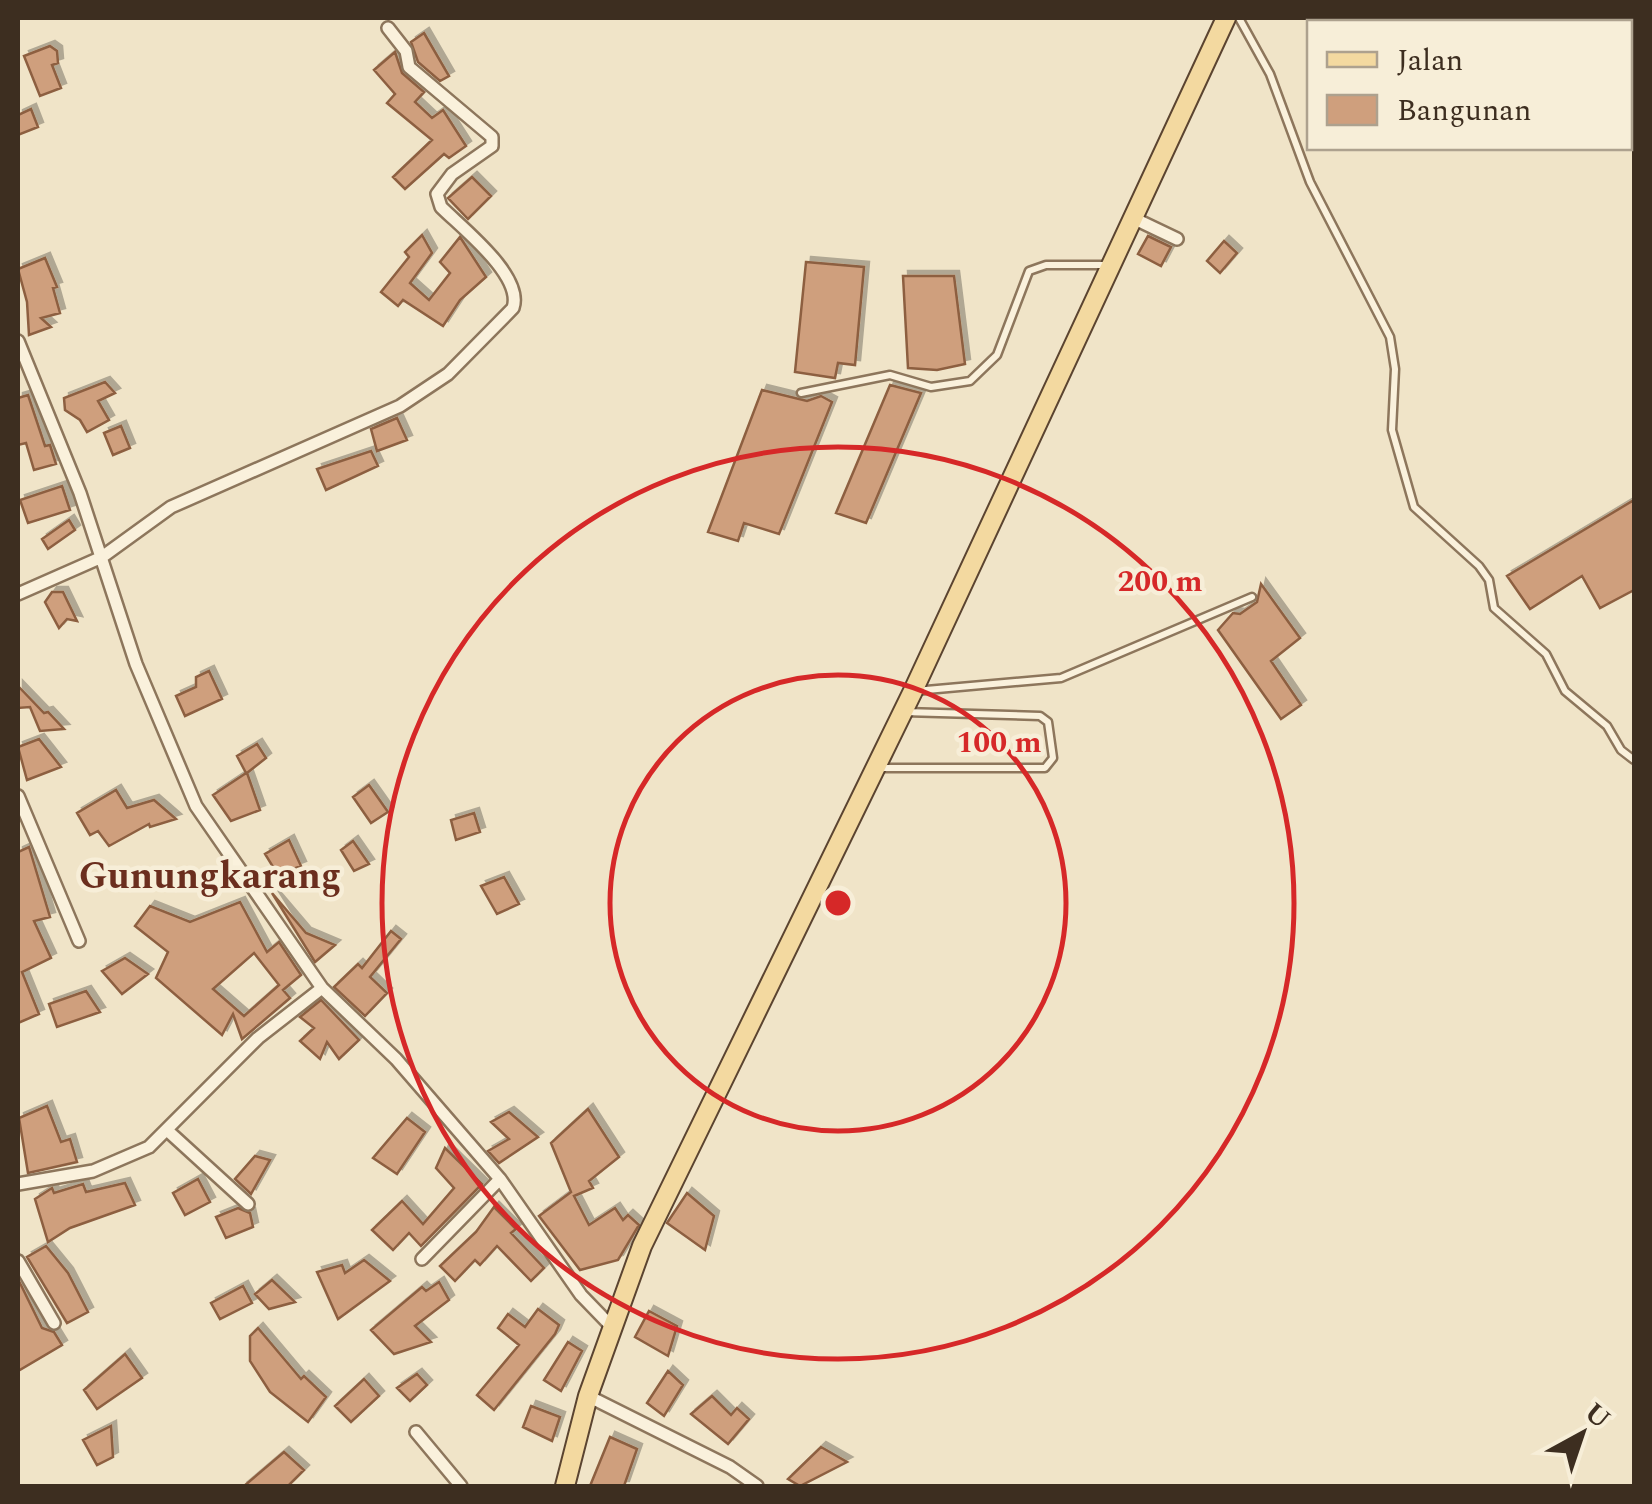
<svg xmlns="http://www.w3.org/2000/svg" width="1652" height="1504" font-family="Spectral,serif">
<defs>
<filter id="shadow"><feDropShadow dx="5" dy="-5" stdDeviation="0" flood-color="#0004"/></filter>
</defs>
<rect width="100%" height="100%" fill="#f0e4c8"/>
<path fill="#cf9f7d" stroke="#8d5f41" stroke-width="2.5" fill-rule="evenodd" filter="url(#shadow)" d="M 424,33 L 449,76 L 440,81 L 418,62 L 411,42 Z
M 50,46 L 57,51 L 58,63 L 52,65 L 61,88 L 40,96 L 24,56 Z
M 395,52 L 402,73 L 424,92 L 415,102 L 432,118 L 443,110 L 466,146 L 449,158 L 444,154 L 405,189 L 393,177 L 432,140 L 387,103 L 395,94 L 374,70 Z
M 31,109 L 38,127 L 18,135 L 18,115 Z
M 472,177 L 491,196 L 468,219 L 448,198 Z
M 422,235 L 432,253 L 410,283 L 429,300 L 450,273 L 440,262 L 460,237 L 486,277 L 460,300 L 443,326 L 403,300 L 398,306 L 381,292 L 409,257 L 405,252 Z
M 1148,236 L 1171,247 L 1161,266 L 1138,254 Z
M 1224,241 L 1237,253 L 1220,273 L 1207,261 Z
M 45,258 L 57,287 L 53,288 L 60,313 L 41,318 L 51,327 L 29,335 L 27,302 L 18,269 Z
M 806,262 L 864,267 L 855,365 L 838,363 L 835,378 L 795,372 Z
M 903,276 L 954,276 L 965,364 L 937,370 L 908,368 Z
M 105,382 L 115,393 L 98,401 L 109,420 L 87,432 L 80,420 L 65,410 L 64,398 Z
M 890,385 L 921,393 L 866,523 L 836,513 Z
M 762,390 L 807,401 L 821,396 L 832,402 L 779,534 L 744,523 L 738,541 L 708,532 Z
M 28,395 L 45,446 L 50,445 L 56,464 L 34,470 L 26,443 L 18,445 L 18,398 Z
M 397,418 L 407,440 L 377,451 L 371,429 Z
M 121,426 L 130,448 L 113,455 L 104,433 Z
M 371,451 L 378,466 L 326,490 L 317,469 Z
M 62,486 L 70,510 L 28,523 L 20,500 Z
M 1634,500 L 1634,590 L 1600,608 L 1582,576 L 1530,609 L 1507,576 Z
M 69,520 L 75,530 L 48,549 L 42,539 Z
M 1261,584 L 1300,638 L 1271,661 L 1301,705 L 1281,719 L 1218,630 L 1233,613 L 1240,614 L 1257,602 Z
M 52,592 L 63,592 L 77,621 L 67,619 L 59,628 L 45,602 Z
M 209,671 L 222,699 L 185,716 L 176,696 L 196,687 L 196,677 Z
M 18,686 L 44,713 L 48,712 L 64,729 L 40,731 L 30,707 L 18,708 Z
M 39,739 L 61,767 L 27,780 L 18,747 Z
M 257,744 L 266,758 L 247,773 L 260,810 L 231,821 L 213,795 L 246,773 L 237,756 Z
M 369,785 L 388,812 L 371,823 L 353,797 Z
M 116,790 L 127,808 L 154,800 L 176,819 L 150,827 L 149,824 L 109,846 L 98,831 L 90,835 L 77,813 Z
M 474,813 L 480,832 L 456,840 L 451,820 Z
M 289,840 L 301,866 L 278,875 L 265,854 Z
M 353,841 L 369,864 L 354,871 L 341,850 Z
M 29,847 L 50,917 L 34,921 L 51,958 L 22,972 L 39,1014 L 18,1023 L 18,852 Z
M 504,877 L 519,904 L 497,914 L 481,886 Z
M 272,893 L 306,933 L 335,945 L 315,962 Z
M 240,902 L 267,952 L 279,942 L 301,975 L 283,990 L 290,998 L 242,1039 L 233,1014 L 222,1035 L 156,978 L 168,952 L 135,926 L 150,906 L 190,922 ZM 254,953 L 279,985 L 244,1016 L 213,989 Z
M 391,931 L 401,939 L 370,977 L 387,993 L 365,1016 L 334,987 L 358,964 L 362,968 Z
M 125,958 L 148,974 L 122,994 L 102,971 Z
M 86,991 L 100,1012 L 57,1027 L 49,1004 Z
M 321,1000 L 359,1040 L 339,1059 L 327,1042 L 320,1059 L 300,1041 L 314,1028 L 300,1017 Z
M 47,1106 L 61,1142 L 70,1139 L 77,1162 L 28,1173 L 19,1118 Z
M 588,1109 L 619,1157 L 589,1181 L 593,1188 L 574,1196 L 589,1225 L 615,1208 L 623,1220 L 628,1215 L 639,1225 L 618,1260 L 580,1270 L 539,1216 L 571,1192 L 551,1143 Z
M 509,1112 L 538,1137 L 499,1163 L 488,1151 L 509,1139 L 491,1122 Z
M 407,1118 L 425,1132 L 397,1174 L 373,1158 Z
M 445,1148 L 482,1184 L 421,1246 L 409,1233 L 393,1250 L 372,1230 L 402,1201 L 423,1224 L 454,1188 L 436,1168 Z
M 255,1156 L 270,1160 L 251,1194 L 235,1179 Z
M 198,1179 L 210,1202 L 185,1215 L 173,1193 Z
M 125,1183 L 135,1205 L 70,1228 L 48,1242 L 35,1199 L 52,1188 L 54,1193 L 83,1184 L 86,1192 Z
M 687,1193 L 714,1216 L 705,1250 L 667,1223 Z
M 494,1207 L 516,1229 L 511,1233 L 544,1268 L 531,1281 L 497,1246 L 480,1265 L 475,1260 L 455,1281 L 440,1266 L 476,1232 Z
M 238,1208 L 250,1213 L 253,1227 L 226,1238 L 216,1217 Z
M 46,1246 L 68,1273 L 88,1312 L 67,1323 L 27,1257 Z
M 364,1260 L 390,1281 L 338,1319 L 317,1272 L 342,1265 L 345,1273 Z
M 18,1279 L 42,1328 L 54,1332 L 62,1345 L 18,1371 Z
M 272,1280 L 295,1302 L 269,1309 L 255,1294 Z
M 439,1282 L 449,1300 L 415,1326 L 431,1342 L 394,1354 L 371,1330 L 422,1287 L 426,1291 Z
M 243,1286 L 252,1303 L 220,1319 L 211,1303 Z
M 538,1309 L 559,1325 L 555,1334 L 494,1410 L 477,1395 L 519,1345 L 498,1328 L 508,1314 L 525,1327 Z
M 649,1311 L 677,1326 L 668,1356 L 635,1337 Z
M 258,1328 L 301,1379 L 304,1376 L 326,1397 L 308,1422 L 270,1392 L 250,1361 L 250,1336 Z
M 568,1342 L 582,1351 L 561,1391 L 544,1380 Z
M 125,1354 L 142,1378 L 97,1409 L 84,1390 Z
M 668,1371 L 683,1385 L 664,1416 L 647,1403 Z
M 417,1374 L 427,1385 L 410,1401 L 397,1388 Z
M 364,1379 L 379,1396 L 351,1422 L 335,1406 Z
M 712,1396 L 731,1415 L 737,1408 L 749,1419 L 728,1444 L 691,1414 Z
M 531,1406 L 560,1417 L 552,1441 L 523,1427 Z
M 111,1426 L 113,1457 L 97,1465 L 83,1440 Z
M 610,1437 L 637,1449 L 624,1486 L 590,1486 Z
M 821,1447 L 847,1462 L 800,1486 L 788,1479 Z
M 284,1452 L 304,1470 L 288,1486 L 244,1486 Z"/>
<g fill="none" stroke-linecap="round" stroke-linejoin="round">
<defs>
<path id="service" d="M 1239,18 L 1270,74 L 1310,182 L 1390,337 L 1395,369 L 1392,430 L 1414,507 L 1479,566 L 1489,580 L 1494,608 L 1546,654 L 1565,691 L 1607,726 L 1621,750 L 1634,760
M 801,393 L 890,375 L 931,387 L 970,381 L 997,355 L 1029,271 L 1046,265 L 1110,265
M 915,691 L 1061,678 L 1252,597
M 879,768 L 1045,768 L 1053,758 L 1048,722 L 1040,716 L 904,712"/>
<path id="minor" d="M 1133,218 L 1177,239
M 18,341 L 80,493 L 136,664 L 196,806 L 322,988 L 396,1059 L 500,1179 L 581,1295 L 611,1326
M 18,594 L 102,557 L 171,507 L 400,406 L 448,374 L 513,308 C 524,276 462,228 441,207 L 437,194 L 452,174 L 492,146 L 492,137 L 409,67 L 406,51 L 388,28
M 18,796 L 79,941
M 168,1131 L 248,1204
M 18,1184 L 93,1171 L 149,1147 L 258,1038 L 322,988
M 422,1259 L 500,1179
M 18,1261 L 54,1323
M 588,1396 L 730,1467 L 757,1486
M 416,1432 L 461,1486"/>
<path id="primary" d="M 565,1486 L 588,1396 L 642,1246 L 913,691 L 1226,18"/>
</defs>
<use href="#service" stroke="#8d765c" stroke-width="11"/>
<use href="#minor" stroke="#8d765c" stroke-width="16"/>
<use href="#primary" stroke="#5b4430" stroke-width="22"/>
<use href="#service" stroke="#faf1dc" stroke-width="6"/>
<use href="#minor" stroke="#faf1dc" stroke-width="11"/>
<use href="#primary" stroke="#f3d9a0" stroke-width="18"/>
</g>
<g fill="none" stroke="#d62828" stroke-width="5">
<circle cx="838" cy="903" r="228"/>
<circle cx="838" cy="903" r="456"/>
</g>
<g text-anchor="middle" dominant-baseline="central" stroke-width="9" stroke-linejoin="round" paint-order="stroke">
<g font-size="38" font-weight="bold" fill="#6b2e1e" stroke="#f7eed8">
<text x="210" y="877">Gunungkarang</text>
</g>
</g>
<circle cx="838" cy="903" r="15" fill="#d62828" stroke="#f7eed8" stroke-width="5"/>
<g font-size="30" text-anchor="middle" font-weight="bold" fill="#d62828" stroke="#f7eed8" stroke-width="9" stroke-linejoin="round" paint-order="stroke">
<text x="1160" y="591">200 m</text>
<text x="999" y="752">100 m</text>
</g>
<rect width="1652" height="1504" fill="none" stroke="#3d2e20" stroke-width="40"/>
<rect x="1307" y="20" width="325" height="130" fill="#f7eed8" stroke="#ada18e" stroke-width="2.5"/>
<rect x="1327" y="52" width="50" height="15" fill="#f3d9a0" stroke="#ada18e" stroke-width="2.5"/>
<text x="1397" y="70" font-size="30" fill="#3d2e20">Jalan</text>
<rect x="1327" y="95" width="50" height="30" fill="#cf9f7d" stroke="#ada18e" stroke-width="2.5"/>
<text x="1397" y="120" font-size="30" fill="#3d2e20">Bangunan</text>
<g transform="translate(1582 1434) rotate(40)" stroke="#f7eed8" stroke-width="8" paint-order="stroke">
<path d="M0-8L18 38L0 25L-18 38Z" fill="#3d2e20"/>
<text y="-15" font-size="28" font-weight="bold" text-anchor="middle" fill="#3d2e20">U</text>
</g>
</svg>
